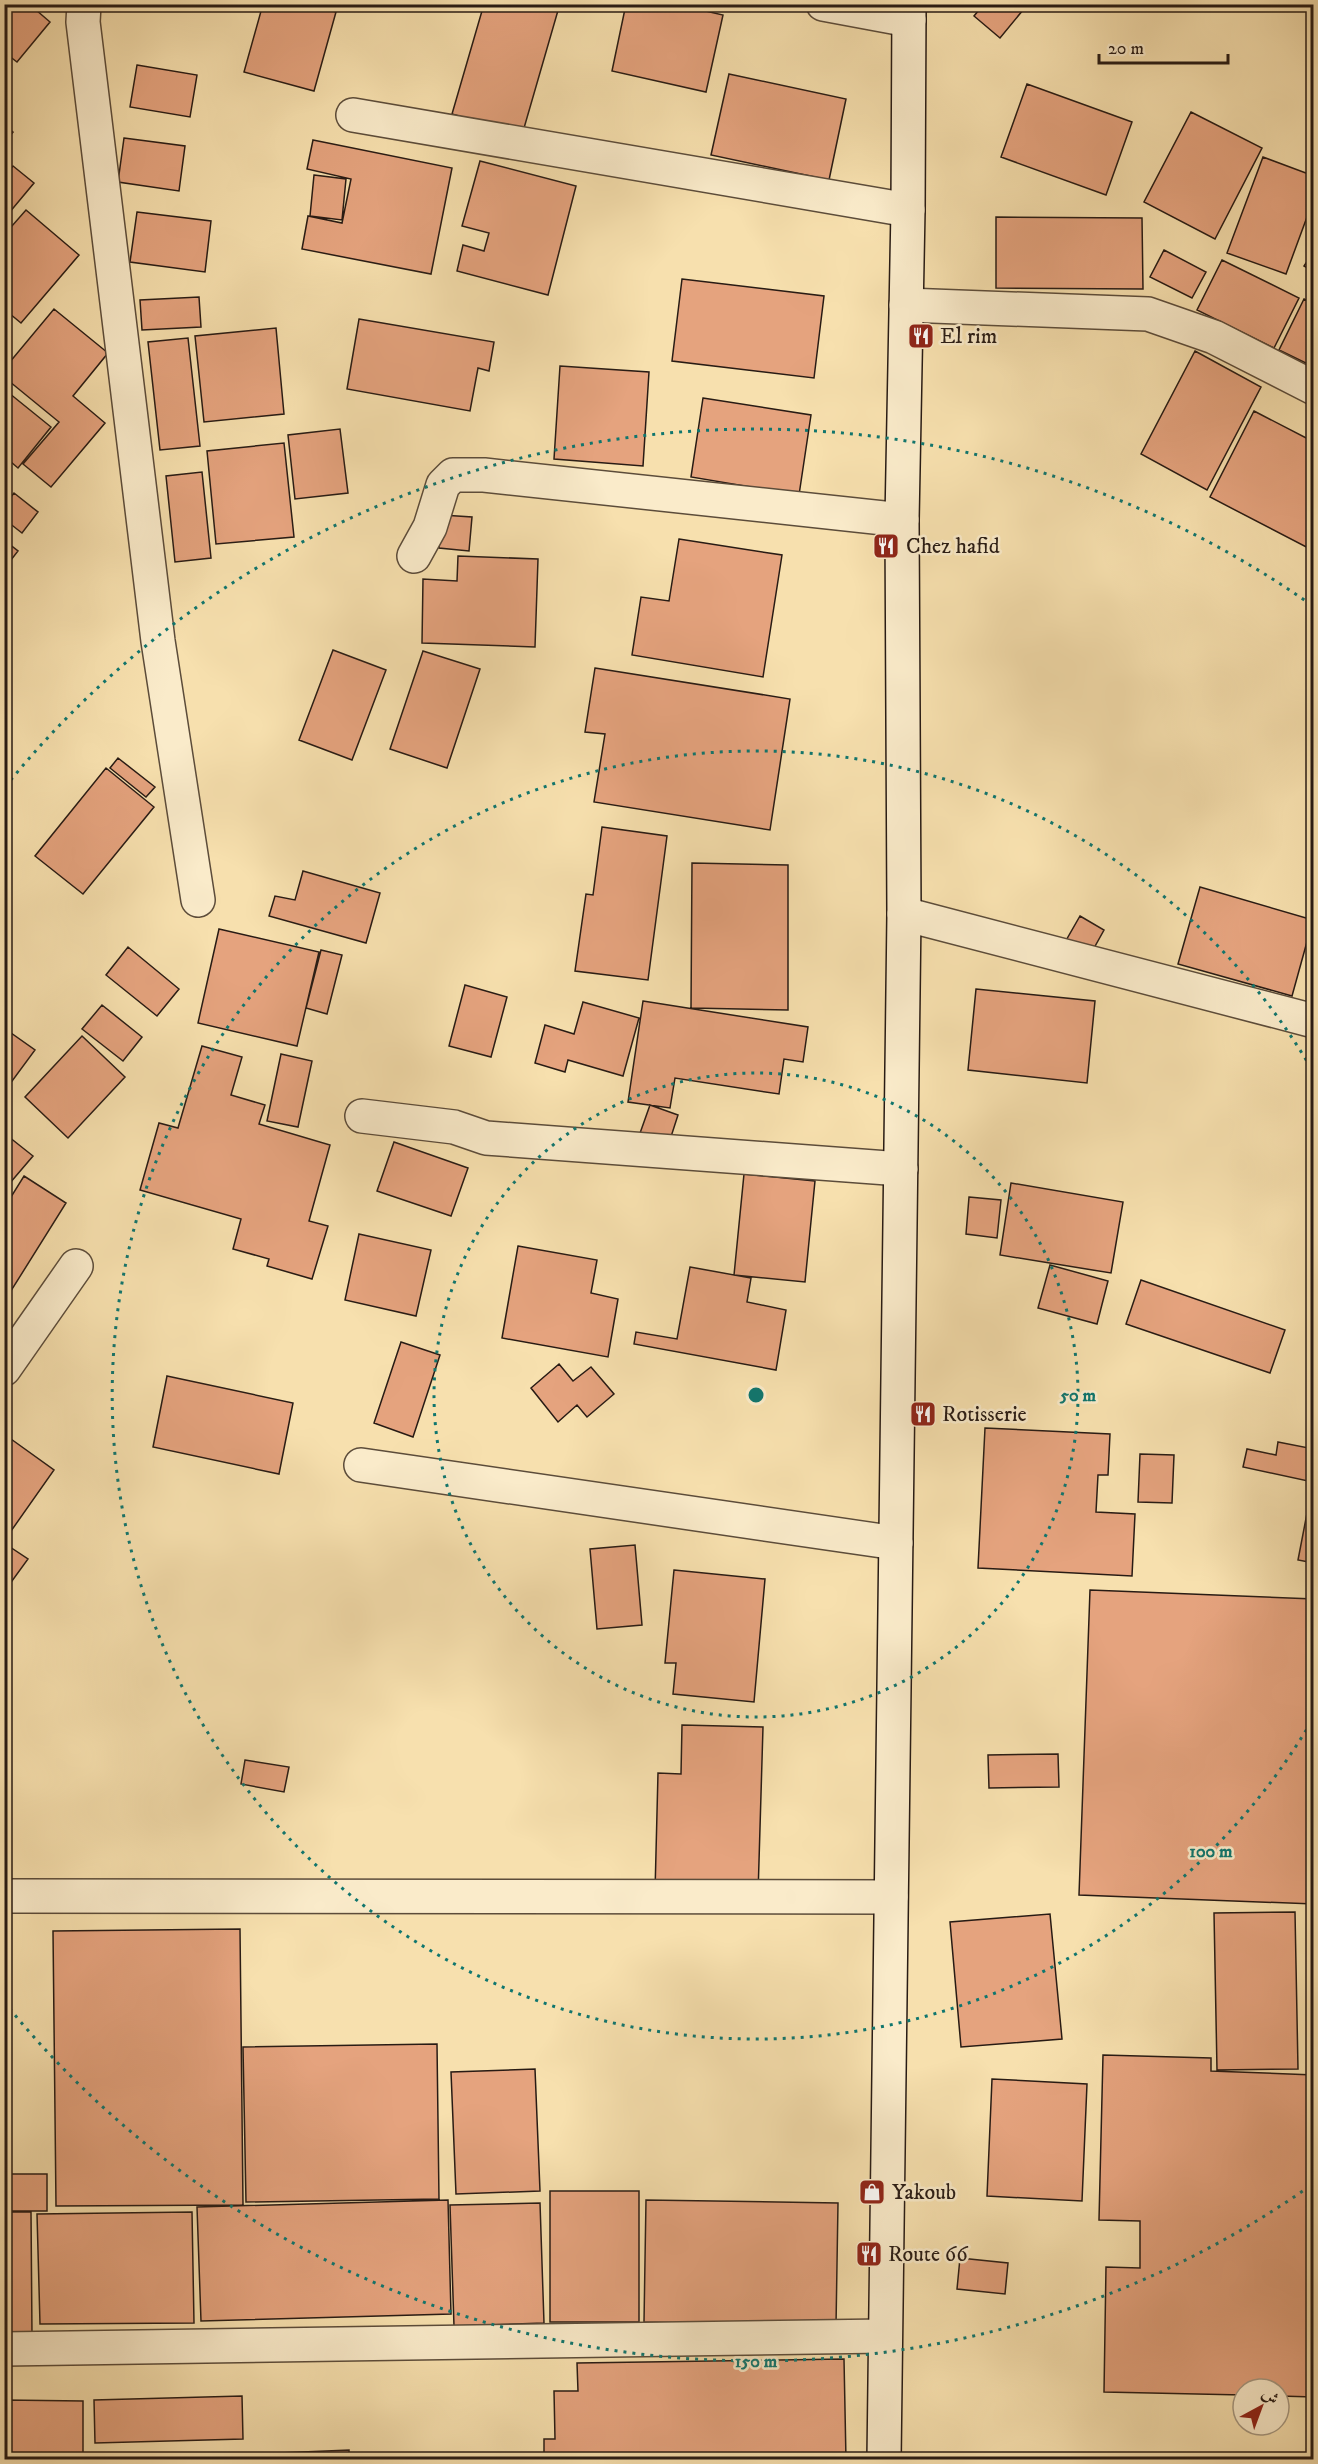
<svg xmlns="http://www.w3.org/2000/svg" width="1318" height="2464" font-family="'IM FELL DW Pica',Amiri,serif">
<rect width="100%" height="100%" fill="#f7e0ae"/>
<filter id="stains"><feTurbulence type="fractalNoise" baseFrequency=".00333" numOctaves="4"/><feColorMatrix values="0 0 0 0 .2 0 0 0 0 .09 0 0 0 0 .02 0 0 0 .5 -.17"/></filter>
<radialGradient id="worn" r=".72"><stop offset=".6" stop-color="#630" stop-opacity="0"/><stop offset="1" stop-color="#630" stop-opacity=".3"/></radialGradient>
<path fill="#e5a37e" stroke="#281b14" stroke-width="1.5" d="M 4,4 L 29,4 L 50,22 L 17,62 L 4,52 Z
M 263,4 L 309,4 L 336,12 L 314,91 L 244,72 Z
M 484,4 L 550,4 L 559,7 L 522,135 L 452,114 Z
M 626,4 L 675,4 L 723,15 L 706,92 L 612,71 Z
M 984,4 L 1016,4 L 1023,10 L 1000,38 L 974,16 Z
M 137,65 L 197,75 L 190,117 L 130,107 Z
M 729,74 L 846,99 L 829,180 L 711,155 Z
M 1027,84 L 1132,122 L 1106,195 L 1001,157 Z
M 1191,112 L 1262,148 L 1215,239 L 1144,202 Z
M 4,125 L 13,132 L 4,143 Z
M 124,138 L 185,146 L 179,191 L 118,182 Z
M 313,140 L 452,168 L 431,274 L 302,249 L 308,216 L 342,223 L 351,179 L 307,169 Z
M 1263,157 L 1314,176 L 1314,198 L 1286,274 L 1227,253 Z
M 480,161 L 576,186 L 548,295 L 457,271 L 463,245 L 484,251 L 489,233 L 462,226 Z
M 13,166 L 34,183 L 4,219 L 4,176 Z
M 314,175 L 346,179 L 342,220 L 310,216 Z
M 26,210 L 79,255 L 21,323 L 4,309 L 4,235 Z
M 137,212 L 211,221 L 205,272 L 130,262 Z
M 996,217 L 1142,218 L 1143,289 L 996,288 Z
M 1164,250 L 1206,272 L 1192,298 L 1150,277 Z
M 1314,251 L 1314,272 L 1304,266 Z
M 1222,260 L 1299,298 L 1274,348 L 1197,310 Z
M 682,279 L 824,296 L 814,378 L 672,361 Z
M 199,297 L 201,327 L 142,330 L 140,300 Z
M 1304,299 L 1314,304 L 1314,367 L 1279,350 Z
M 54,309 L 108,353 L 73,396 L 105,423 L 51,487 L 23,464 L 59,422 L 4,377 L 4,369 Z
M 359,319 L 494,342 L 489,371 L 478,368 L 470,411 L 347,389 Z
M 276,328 L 284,414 L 204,422 L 195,336 Z
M 188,338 L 200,446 L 160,450 L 148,342 Z
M 1195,351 L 1261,387 L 1207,490 L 1141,454 Z
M 560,366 L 649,372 L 643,466 L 554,459 Z
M 4,389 L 51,427 L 18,468 L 4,456 Z
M 703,398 L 811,415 L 799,495 L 691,477 Z
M 1254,411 L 1314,442 L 1314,551 L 1210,497 Z
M 340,429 L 348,493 L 295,499 L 288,435 Z
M 284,443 L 294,537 L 216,544 L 207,451 Z
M 202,472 L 211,558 L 175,562 L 166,476 Z
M 14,493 L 38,512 L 22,533 L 4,519 L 4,506 Z
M 442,515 L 472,517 L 469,551 L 439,548 Z
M 679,539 L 782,555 L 763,677 L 632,655 L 641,597 L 669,601 Z
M 4,540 L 18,551 L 4,569 Z
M 458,556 L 538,559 L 535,647 L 422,643 L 423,579 L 457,581 Z
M 333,650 L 386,670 L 352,760 L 299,740 Z
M 423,651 L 480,669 L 447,768 L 390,749 Z
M 595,668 L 790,699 L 770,830 L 594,802 L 605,734 L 585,732 Z
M 118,758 L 155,787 L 146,797 L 110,768 Z
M 106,768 L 154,807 L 83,894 L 35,856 Z
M 602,827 L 667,836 L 648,980 L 575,971 L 586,894 L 593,895 Z
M 692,863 L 788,865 L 788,1010 L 691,1008 Z
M 303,871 L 380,893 L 366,943 L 269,916 L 275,896 L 295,900 Z
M 1200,887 L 1313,920 L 1292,996 L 1178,964 Z
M 1080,916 L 1104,930 L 1089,957 L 1064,944 Z
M 219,929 L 319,952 L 297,1046 L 198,1023 Z
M 128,947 L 179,989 L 157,1016 L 106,975 Z
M 321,950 L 342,955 L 327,1014 L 306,1008 Z
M 465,985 L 507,997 L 491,1057 L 449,1046 Z
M 976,989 L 1095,1001 L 1087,1083 L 968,1070 Z
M 643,1001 L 808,1027 L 803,1062 L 784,1059 L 779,1094 L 675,1078 L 670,1108 L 628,1102 Z
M 583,1002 L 639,1018 L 623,1076 L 568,1060 L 565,1072 L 535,1063 L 545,1025 L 574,1034 Z
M 102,1005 L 142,1037 L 123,1061 L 82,1029 Z
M 4,1028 L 35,1050 L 4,1092 Z
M 82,1036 L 125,1077 L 68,1138 L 25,1097 Z
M 202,1046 L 242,1057 L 231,1095 L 265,1105 L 259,1124 L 330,1145 L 309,1221 L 328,1226 L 312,1279 L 267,1266 L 269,1259 L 233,1249 L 241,1219 L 140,1190 L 159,1123 L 178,1128 Z
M 281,1054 L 312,1061 L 298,1127 L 267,1121 Z
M 650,1105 L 678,1115 L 668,1146 L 639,1136 Z
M 4,1133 L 33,1156 L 4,1190 Z
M 394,1142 L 468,1168 L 451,1216 L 377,1191 Z
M 744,1174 L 815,1181 L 805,1282 L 734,1275 Z
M 24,1176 L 66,1203 L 4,1302 L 4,1193 L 11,1197 Z
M 1011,1183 L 1123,1202 L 1111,1273 L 1000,1255 Z
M 969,1197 L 1001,1200 L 997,1238 L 966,1234 Z
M 359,1234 L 431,1250 L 416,1316 L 345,1300 Z
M 518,1246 L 597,1260 L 591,1293 L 618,1299 L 608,1357 L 502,1338 Z
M 1050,1265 L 1108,1281 L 1097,1324 L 1038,1308 Z
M 690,1267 L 751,1278 L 747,1302 L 786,1310 L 776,1370 L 634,1344 L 636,1332 L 677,1339 Z
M 1141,1280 L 1285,1330 L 1270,1373 L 1126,1324 Z
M 401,1342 L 440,1355 L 413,1437 L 374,1423 Z
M 559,1364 L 573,1381 L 591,1367 L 614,1394 L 587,1417 L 577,1405 L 558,1422 L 531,1388 Z
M 167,1376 L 293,1403 L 279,1474 L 153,1447 Z
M 985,1428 L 1110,1434 L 1108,1475 L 1098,1475 L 1096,1512 L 1135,1514 L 1132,1576 L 978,1568 Z
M 4,1434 L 54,1470 L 4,1541 Z
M 1278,1442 L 1314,1449 L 1314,1563 L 1298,1560 L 1313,1482 L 1243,1467 L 1247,1449 L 1276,1455 Z
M 1140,1454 L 1174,1455 L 1172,1503 L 1138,1502 Z
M 4,1543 L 28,1559 L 4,1592 Z
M 635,1545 L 642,1625 L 597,1629 L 590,1549 Z
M 674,1570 L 765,1579 L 754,1702 L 673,1694 L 676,1663 L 665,1663 Z
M 1090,1590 L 1314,1599 L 1314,1904 L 1079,1895 Z
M 682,1725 L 763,1727 L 758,1895 L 655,1892 L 658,1773 L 681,1774 Z
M 1058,1754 L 1059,1787 L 989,1788 L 988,1755 Z
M 245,1760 L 289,1767 L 284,1792 L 241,1784 Z
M 1295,1912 L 1298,2069 L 1217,2070 L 1214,1913 Z
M 1050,1914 L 1062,2039 L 961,2047 L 950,1922 Z
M 240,1929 L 243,2205 L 56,2206 L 53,1931 Z
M 437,2044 L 439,2199 L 246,2202 L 243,2047 Z
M 1103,2055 L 1211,2058 L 1211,2071 L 1314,2075 L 1314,2397 L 1279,2396 L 1279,2389 L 1243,2389 L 1243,2395 L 1104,2392 L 1106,2267 L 1140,2268 L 1140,2221 L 1099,2220 Z
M 535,2069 L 540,2191 L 456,2194 L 451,2072 Z
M 992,2079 L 1087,2084 L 1082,2201 L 987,2196 Z
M 4,2174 L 47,2174 L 47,2211 L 4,2211 Z
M 550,2191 L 639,2191 L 639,2322 L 550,2322 Z
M 448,2200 L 451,2314 L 201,2321 L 197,2207 Z
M 646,2200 L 838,2203 L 836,2326 L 644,2322 Z
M 540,2203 L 544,2323 L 454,2326 L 450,2205 Z
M 4,2212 L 31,2212 L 32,2335 L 4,2335 Z
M 192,2212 L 194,2323 L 40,2324 L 37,2214 Z
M 960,2258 L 1008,2263 L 1005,2294 L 957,2289 Z
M 844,2359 L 846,2460 L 544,2460 L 544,2439 L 555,2439 L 554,2391 L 578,2391 L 577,2363 Z
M 242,2396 L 243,2439 L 95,2443 L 94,2400 Z
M 4,2400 L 83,2401 L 83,2460 L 4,2460 Z
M 349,2450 L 349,2460 L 255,2460 L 255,2454 Z"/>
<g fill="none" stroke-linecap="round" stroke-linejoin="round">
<defs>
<path id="street" d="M 84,4 L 83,22 L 158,641 L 198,900
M 823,4 L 909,20
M 353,115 L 908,210
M 906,305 L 1148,314 L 1214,337 L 1314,388
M 414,556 L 430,527 L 443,485 L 453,475 L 484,475 L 902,520
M 904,914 L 1314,1021
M 362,1116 L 454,1127 L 486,1138 L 901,1169
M 4,1369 L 76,1266
M 361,1465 L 896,1543
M 4,1896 L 891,1897
M 4,2349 L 885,2336"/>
<path id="secondary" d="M 884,2460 L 904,914 L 902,520 L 908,210 L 909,4"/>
</defs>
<use href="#street" stroke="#5c4c3a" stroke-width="36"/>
<use href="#secondary" stroke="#281b14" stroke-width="36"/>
<use href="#street" stroke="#faebca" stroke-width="33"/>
<use href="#secondary" stroke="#faebca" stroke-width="33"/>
</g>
<g fill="none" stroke="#0f766e" stroke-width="3" stroke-dasharray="3 6">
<circle cx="756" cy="1395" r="322"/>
<path d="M1311 1722A644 644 0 1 1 1311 1068"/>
<path d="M1310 2186A966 966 0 0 1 5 2003M5 787A966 966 0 0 1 1310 604"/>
</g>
<defs>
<symbol id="restaurant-square" viewBox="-11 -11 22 22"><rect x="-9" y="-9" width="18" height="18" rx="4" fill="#8f2418" stroke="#faebca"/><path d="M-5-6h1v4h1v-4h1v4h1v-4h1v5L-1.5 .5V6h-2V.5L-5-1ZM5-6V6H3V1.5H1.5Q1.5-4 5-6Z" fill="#fff"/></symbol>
<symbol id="shop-square" viewBox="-11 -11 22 22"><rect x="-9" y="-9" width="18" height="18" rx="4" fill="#8f2418" stroke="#faebca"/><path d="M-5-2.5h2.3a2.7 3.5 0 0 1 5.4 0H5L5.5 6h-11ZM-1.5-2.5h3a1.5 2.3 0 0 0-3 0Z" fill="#fff"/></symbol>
</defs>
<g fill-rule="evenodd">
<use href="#restaurant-square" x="906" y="321" width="30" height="30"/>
<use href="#restaurant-square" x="871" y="531" width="30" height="30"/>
<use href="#restaurant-square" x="908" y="1399" width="30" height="30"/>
<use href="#shop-square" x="857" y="2177" width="30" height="30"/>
<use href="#restaurant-square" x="854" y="2239" width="30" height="30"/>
</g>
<g text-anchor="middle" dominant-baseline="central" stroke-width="5" stroke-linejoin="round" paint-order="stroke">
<g font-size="22" fill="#281b14" stroke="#faebca" text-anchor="start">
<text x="940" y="336">El rim</text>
<text x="906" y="546">Chez hafid</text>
<text x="942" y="1414">Rotisserie</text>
<text x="892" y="2192">Yakoub</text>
<text x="888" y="2254">Route 66</text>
</g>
</g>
<circle cx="756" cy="1395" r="9" fill="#0f766e" stroke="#faebca" stroke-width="3"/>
<g font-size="18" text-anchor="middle" font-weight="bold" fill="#0f766e" stroke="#faebca" stroke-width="5" stroke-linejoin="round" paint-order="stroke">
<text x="1078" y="1401">50 m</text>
<text x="1211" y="1857">100 m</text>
<text x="756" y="2367">150 m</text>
</g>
<rect width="1318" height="2464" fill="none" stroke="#f7e0ae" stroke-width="24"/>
<rect x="6" y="6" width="1306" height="2452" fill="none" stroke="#281b14" stroke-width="3"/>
<rect x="12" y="12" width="1294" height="2440" fill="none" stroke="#281b14" stroke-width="1.5"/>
<g transform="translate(1261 2407) rotate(41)"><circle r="28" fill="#faebca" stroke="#a69881" stroke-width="1.5"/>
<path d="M0-4.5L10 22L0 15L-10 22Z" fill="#8f2418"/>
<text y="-9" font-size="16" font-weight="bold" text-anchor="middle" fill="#281b14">ش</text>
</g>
<path d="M1099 54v9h129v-9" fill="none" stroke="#281b14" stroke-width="3"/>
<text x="1108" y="54" font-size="18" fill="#281b14" stroke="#faebca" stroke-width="4.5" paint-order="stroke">20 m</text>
<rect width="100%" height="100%" filter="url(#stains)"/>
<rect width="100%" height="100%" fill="url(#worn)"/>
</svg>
